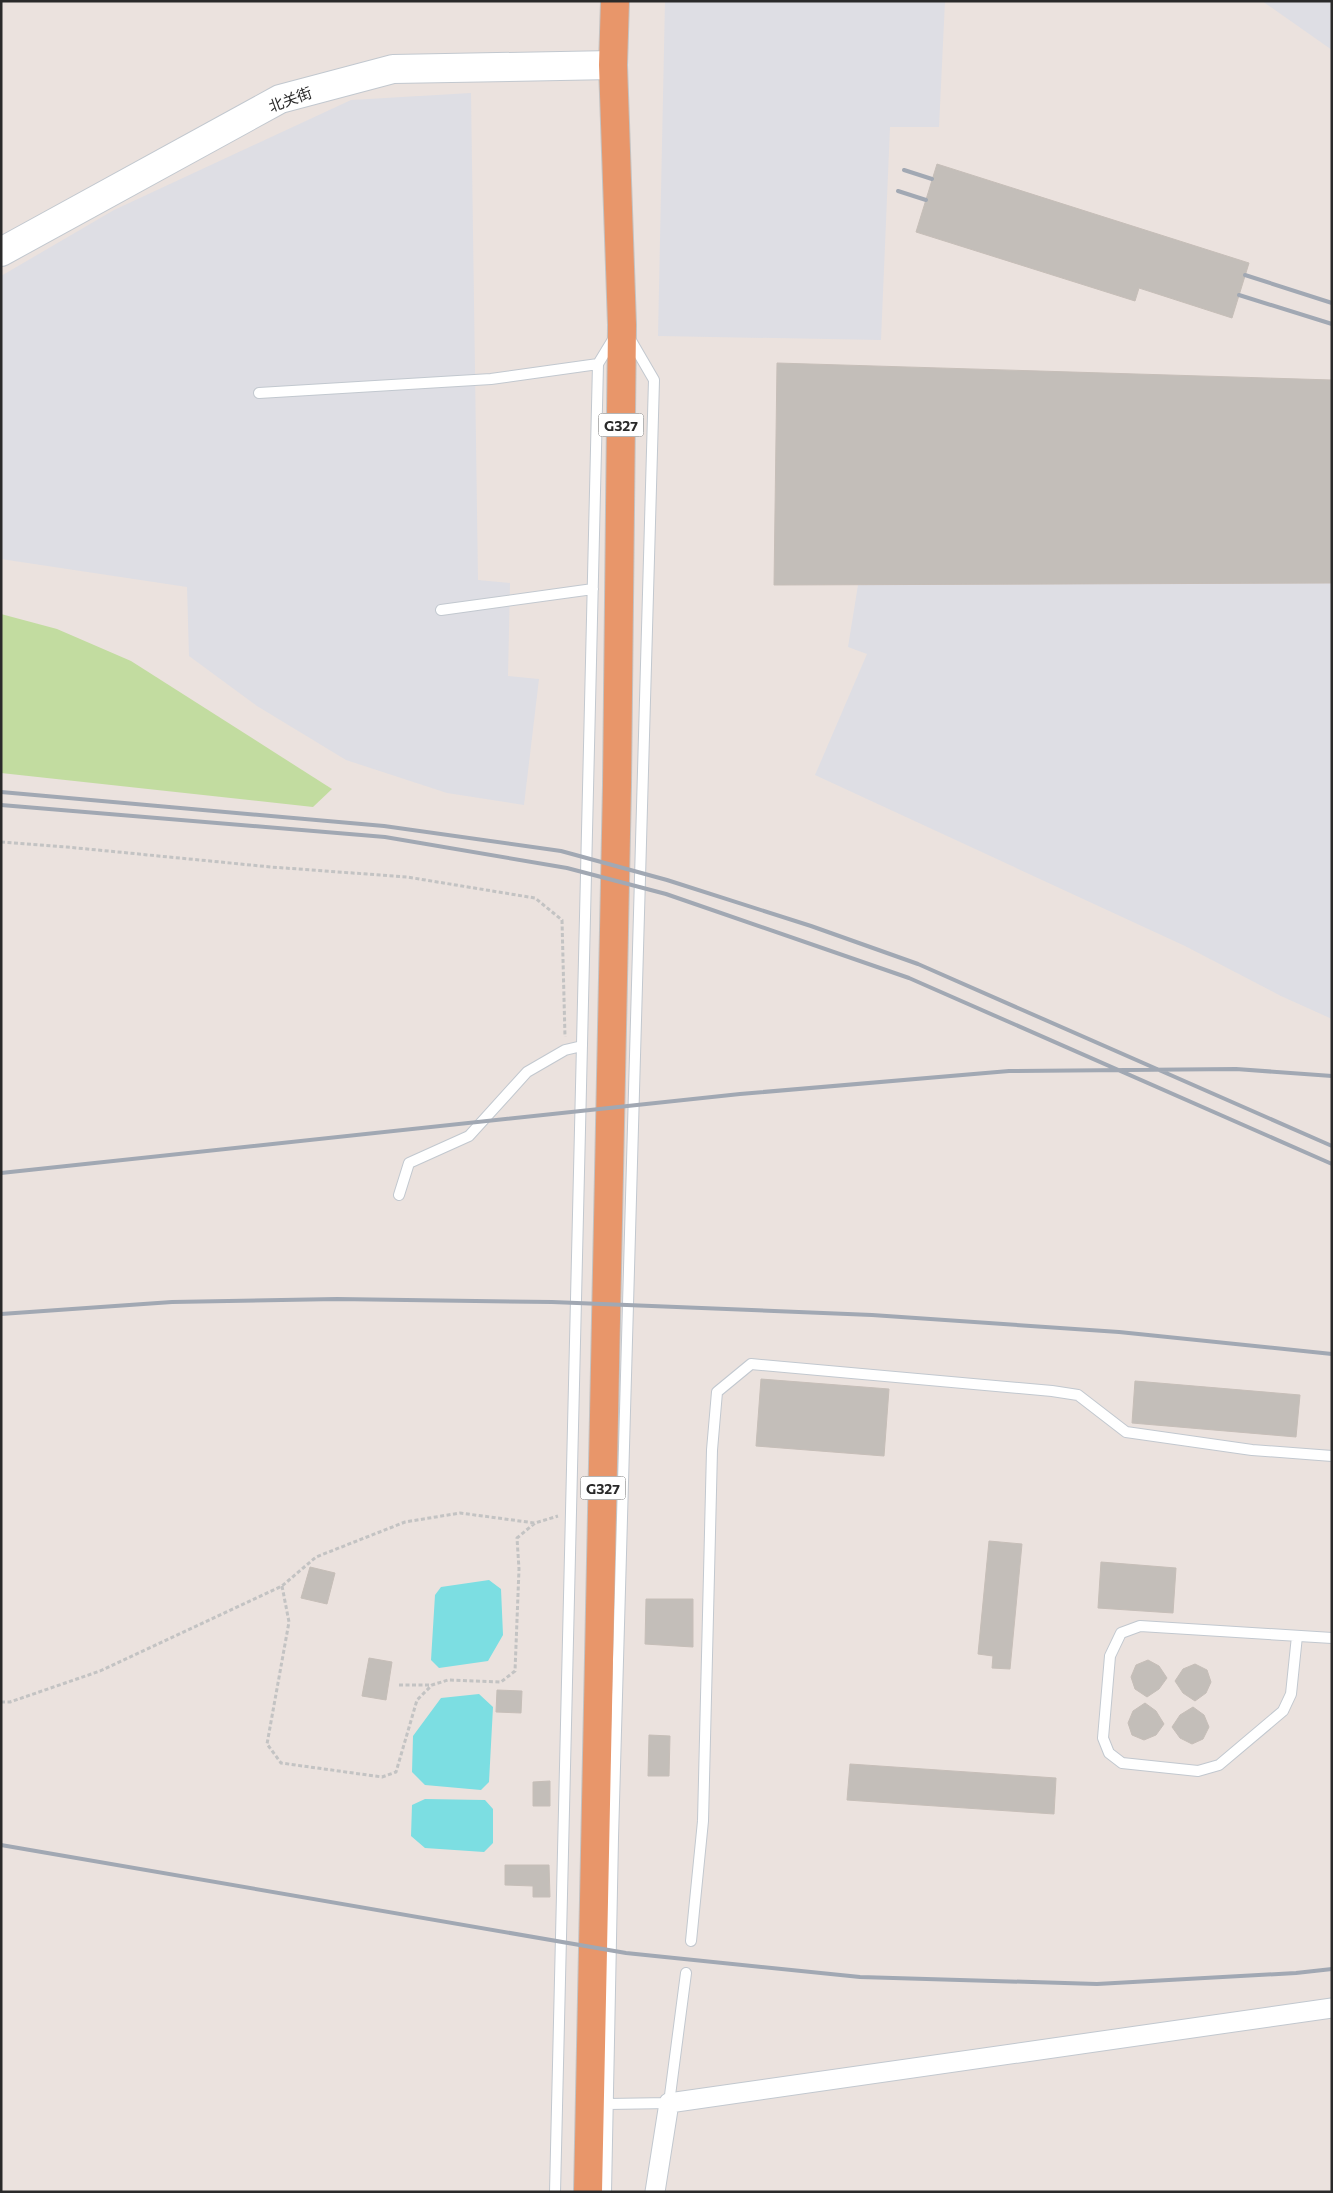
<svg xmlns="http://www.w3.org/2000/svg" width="1333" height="2193" font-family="Commissioner,'Noto Sans SC',sans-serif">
<rect width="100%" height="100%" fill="#ebe2de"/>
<path fill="#dedee4" d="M 665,1 L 945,1 L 939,127 L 890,127 L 881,340 L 658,336 Z
M 1262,1 L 1332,1 L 1332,50 Z
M 471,93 L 478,580 L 510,583 L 508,676 L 539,679 L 524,805 L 447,793 L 346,760 L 257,706 L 189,656 L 187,587 L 1,559 L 1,276 L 114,210 L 351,100 Z
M 1332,583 L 1332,1019 L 1281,996 L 1185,946 L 815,775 L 867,654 L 848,647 L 858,585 Z"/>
<path fill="#c2dca0" d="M 1,614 L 57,629 L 131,661 L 332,789 L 313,807 L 1,773 Z"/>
<path fill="#7cdee2" d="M 489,1580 L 501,1589 L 503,1635 L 488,1661 L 439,1668 L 431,1660 L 435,1595 L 441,1587 Z
M 479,1694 L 493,1707 L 489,1782 L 481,1790 L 425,1785 L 412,1772 L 413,1736 L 441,1698 Z
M 425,1799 L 485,1800 L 493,1809 L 493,1843 L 484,1852 L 425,1848 L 411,1836 L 412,1805 Z"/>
<path fill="#c3beb9" stroke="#c6beb8" d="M 937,164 L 1249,263 L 1232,318 L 1139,288 L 1135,301 L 916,232 Z
M 777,363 L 1332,380 L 1332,583 L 774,585 Z
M 761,1379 L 889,1389 L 884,1456 L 756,1446 Z
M 1135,1381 L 1300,1395 L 1296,1437 L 1132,1423 Z
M 989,1541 L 1022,1544 L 1010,1669 L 992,1668 L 993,1656 L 978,1654 Z
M 1101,1562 L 1176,1568 L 1173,1613 L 1098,1608 Z
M 310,1567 L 335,1573 L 327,1604 L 301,1598 Z
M 646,1599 L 693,1599 L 693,1647 L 645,1644 Z
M 369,1658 L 392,1662 L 386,1700 L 362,1696 Z
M 1148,1660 L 1159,1666 L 1167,1678 L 1159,1689 L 1147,1697 L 1135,1689 L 1131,1677 L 1136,1665 Z
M 1195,1664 L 1207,1670 L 1211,1682 L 1206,1693 L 1195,1701 L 1183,1693 L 1175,1681 L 1183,1669 Z
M 497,1690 L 522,1691 L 521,1713 L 496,1712 Z
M 1145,1703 L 1156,1711 L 1164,1724 L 1156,1735 L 1144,1740 L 1132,1735 L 1128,1723 L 1133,1711 Z
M 1193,1707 L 1204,1715 L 1209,1727 L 1203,1739 L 1192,1744 L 1180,1738 L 1172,1727 L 1180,1715 Z
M 649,1735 L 670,1736 L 669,1776 L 648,1776 Z
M 850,1764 L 1056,1778 L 1054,1814 L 847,1800 Z
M 550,1781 L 550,1806 L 533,1806 L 533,1782 Z
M 505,1865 L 549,1865 L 550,1897 L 533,1897 L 533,1886 L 505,1885 Z"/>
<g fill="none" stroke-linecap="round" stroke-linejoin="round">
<defs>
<path id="service" d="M 259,393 L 491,379 L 598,364
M 441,610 L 593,589
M 399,1195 L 409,1163 L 469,1136 L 527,1072 L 565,1050 L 582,1046
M 1297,1636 L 1291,1694 L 1283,1711 L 1219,1765 L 1198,1771 L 1122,1763 L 1109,1753 L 1103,1738 L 1110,1656 L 1121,1633 L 1140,1626 L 1332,1638
M 691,1941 L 703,1821 L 712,1450 L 717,1392 L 751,1364 L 1052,1391 L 1078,1395 L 1126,1432 L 1252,1450 L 1332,1456
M 608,2104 L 669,2103 L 686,1973
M 555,2192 L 598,364 L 615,336
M 606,2192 L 613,1838 L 654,380 L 629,337"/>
<path id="minor" d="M 655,2192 L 669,2103 L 1332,2008"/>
<path id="secondary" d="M 1,252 L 280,99 L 393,69 L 613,65"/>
<path id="trunk" d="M 588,2192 L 617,785 L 622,325 L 613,65 L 615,1"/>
</defs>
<use href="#service" stroke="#c2c8cf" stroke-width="12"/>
<use href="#minor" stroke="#c2c8cf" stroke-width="21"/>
<use href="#secondary" stroke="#c2c8cf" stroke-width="30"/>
<use href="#trunk" stroke="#c3c3c3" stroke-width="30"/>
<path stroke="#c3c3c3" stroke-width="3" stroke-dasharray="4 2.5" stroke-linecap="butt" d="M 1,842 L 67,847 L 271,867 L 407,877 L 535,898 L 562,920 L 565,1037
M 282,1586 L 289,1622 L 267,1744 L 281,1763 L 382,1777 L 396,1772 L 417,1700 L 432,1685 L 448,1680 L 501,1682 L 515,1671 L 519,1569 L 517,1538 L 535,1523 L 558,1516
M 399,1685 L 432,1685
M 1,1702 L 10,1702 L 100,1671 L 282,1586 L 316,1557 L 405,1522 L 460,1513 L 535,1523"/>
<use href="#service" stroke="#fff" stroke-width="10"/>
<use href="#minor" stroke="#fff" stroke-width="19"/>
<use href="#secondary" stroke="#fff" stroke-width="28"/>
<use href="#trunk" stroke="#e8966a" stroke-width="28"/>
<path stroke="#a1a8b3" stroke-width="4" d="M 904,170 L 932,179
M 898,191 L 926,200
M 1245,275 L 1332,303
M 1239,295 L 1332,324
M 1,792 L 384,826 L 561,851 L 667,880 L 811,926 L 918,964 L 1332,1146
M 1,805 L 385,837 L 567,868 L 666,894 L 909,978 L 1332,1164
M 1,1173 L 740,1094 L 1009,1071 L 1236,1069 L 1332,1076
M 1,1314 L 172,1302 L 337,1299 L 552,1302 L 872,1315 L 1119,1332 L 1332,1354
M 1,1845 L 626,1953 L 860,1977 L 1097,1984 L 1296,1973 L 1332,1969"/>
</g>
<g text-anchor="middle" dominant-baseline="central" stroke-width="4" stroke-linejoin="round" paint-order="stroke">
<g fill="#fff" stroke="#6a6a6a" stroke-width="1">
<rect x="598.5" y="413.5" width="45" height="23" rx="4"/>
<rect x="580.5" y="1476.5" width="45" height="23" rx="4"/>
</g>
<g font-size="14" font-weight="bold" fill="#2a2a2a">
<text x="621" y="425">G327</text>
<text x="603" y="1488">G327</text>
</g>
<g font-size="15" fill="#2a2a2a" stroke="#fff">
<text transform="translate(290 99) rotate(-20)">北关街</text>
</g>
</g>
<rect width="1333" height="2193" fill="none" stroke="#2a2a2a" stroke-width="5"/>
</svg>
